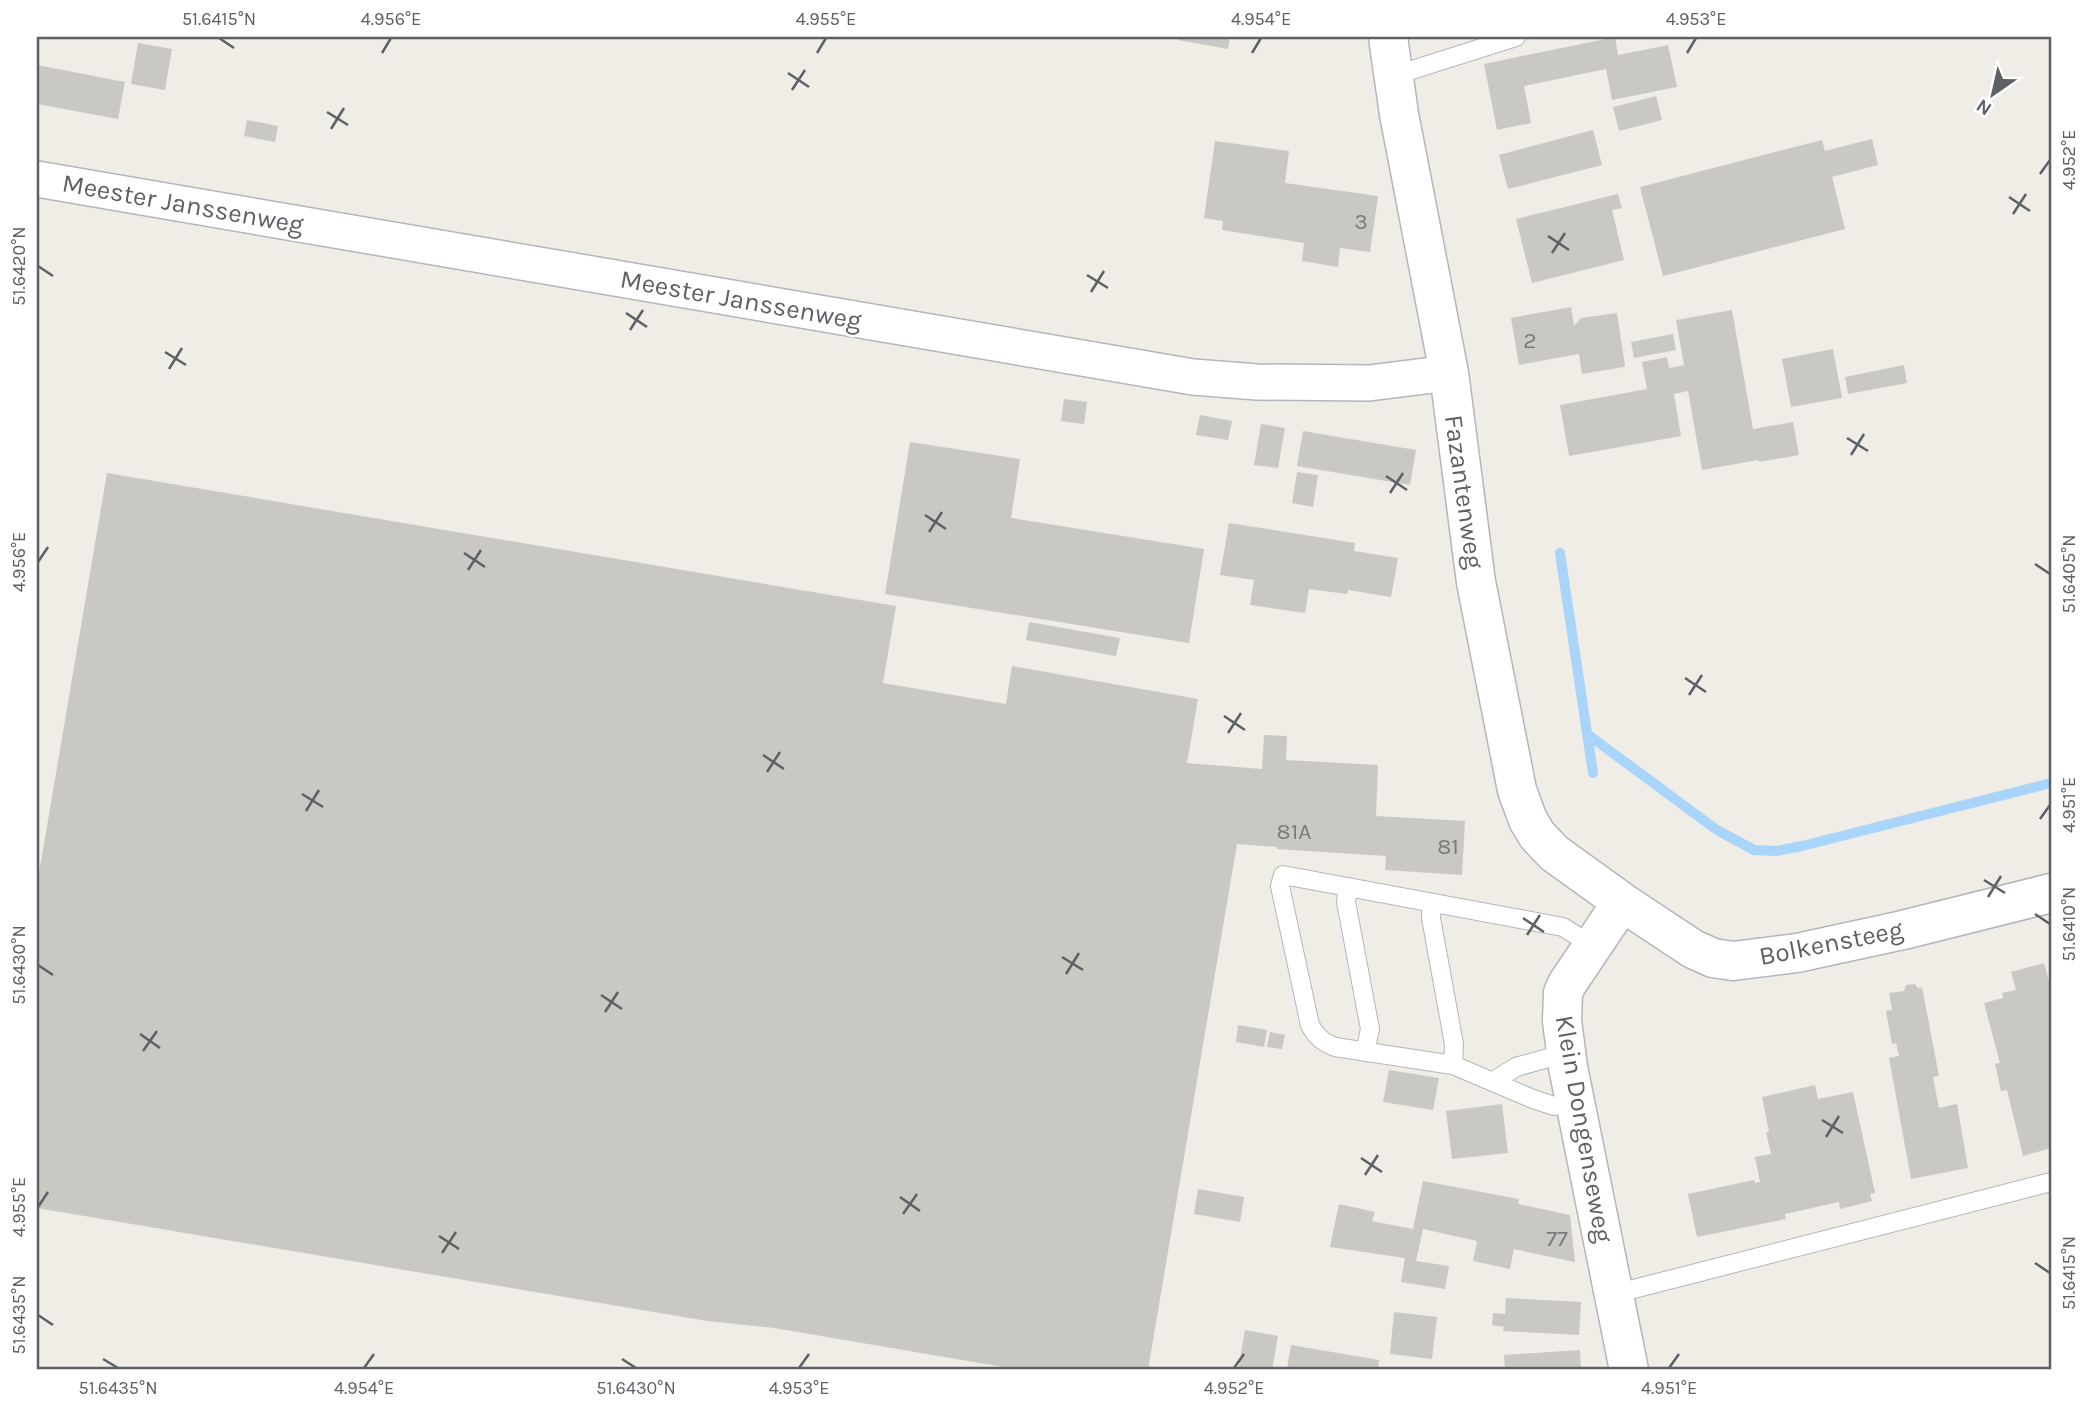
<svg xmlns="http://www.w3.org/2000/svg" width="2088" height="1407" font-family="Karla,sans-serif">
<rect width="100%" height="100%" fill="#efede6"/>
<g fill="none" stroke-linecap="round" stroke-linejoin="round">
<path stroke="#aad5fa" stroke-width="10" d="M 1560,553 L 1593,773
M 1587,734 L 1717,830 L 1754,850 L 1776,851 L 1802,846 L 2051,783"/>
</g>
<path fill="#cac8c2" d="M 1179,37 L 1230,37 L 1228,49 L 1178,40 Z
M 1615,37 L 1618,55 L 1668,45 L 1677,87 L 1612,100 L 1606,69 L 1524,86 L 1531,123 L 1497,130 L 1484,64 Z
M 138,43 L 172,49 L 165,90 L 131,84 Z
M 37,65 L 125,82 L 118,119 L 37,104 Z
M 1656,96 L 1662,120 L 1619,131 L 1613,107 Z
M 247,120 L 278,126 L 275,142 L 244,136 Z
M 1593,130 L 1602,165 L 1508,189 L 1499,155 Z
M 1872,139 L 1878,165 L 1832,177 L 1845,229 L 1663,276 L 1640,187 L 1822,140 L 1825,151 Z
M 1215,141 L 1289,151 L 1285,183 L 1378,196 L 1370,252 L 1340,248 L 1338,267 L 1302,261 L 1304,243 L 1222,230 L 1223,221 L 1204,218 Z
M 1618,194 L 1622,208 L 1612,210 L 1624,260 L 1532,283 L 1516,219 Z
M 1571,307 L 1574,326 L 1581,318 L 1617,313 L 1625,366 L 1624,367 L 1582,374 L 1579,354 L 1519,365 L 1511,318 Z
M 1732,310 L 1753,429 L 1793,422 L 1799,455 L 1759,462 L 1758,460 L 1702,470 L 1688,391 L 1674,394 L 1681,436 L 1569,456 L 1560,405 L 1647,389 L 1642,362 L 1667,357 L 1669,368 L 1684,365 L 1676,320 Z
M 1673,334 L 1676,350 L 1634,358 L 1631,342 Z
M 1833,349 L 1842,398 L 1791,407 L 1782,359 Z
M 1904,365 L 1907,383 L 1848,394 L 1845,377 Z
M 1064,399 L 1087,402 L 1084,424 L 1061,421 Z
M 1200,415 L 1232,421 L 1228,440 L 1196,435 Z
M 1261,424 L 1285,428 L 1278,468 L 1254,465 Z
M 1303,431 L 1416,450 L 1410,485 L 1297,466 Z
M 910,442 L 1020,459 L 1011,518 L 1204,549 L 1189,643 L 885,594 Z
M 1297,472 L 1318,475 L 1313,507 L 1292,503 Z
M 107,473 L 896,606 L 883,683 L 1006,704 L 1012,666 L 1198,699 L 1187,763 L 1262,769 L 1264,735 L 1287,736 L 1286,760 L 1378,765 L 1376,816 L 1465,821 L 1462,875 L 1385,870 L 1386,856 L 1277,849 L 1277,847 L 1237,844 L 1148,1370 L 1021,1370 L 774,1328 L 707,1321 L 37,1208 L 37,885 Z
M 1229,523 L 1355,543 L 1354,551 L 1398,558 L 1391,597 L 1348,590 L 1347,594 L 1309,589 L 1305,613 L 1250,605 L 1254,580 L 1220,575 Z
M 1029,622 L 1120,638 L 1116,656 L 1026,640 Z
M 2044,963 L 2049,981 L 2051,981 L 2051,1148 L 2023,1156 L 2007,1090 L 2001,1091 L 1995,1064 L 2000,1063 L 1984,1003 L 2003,998 L 2002,993 L 2016,990 L 2011,972 Z
M 1915,984 L 1918,988 L 1922,987 L 1939,1076 L 1933,1077 L 1939,1108 L 1957,1104 L 1968,1168 L 1911,1179 L 1889,1058 L 1899,1056 L 1896,1043 L 1892,1044 L 1886,1011 L 1892,1010 L 1889,993 L 1904,991 L 1906,985 Z
M 1238,1025 L 1267,1030 L 1264,1047 L 1236,1042 Z
M 1270,1032 L 1285,1035 L 1282,1049 L 1267,1047 Z
M 1389,1070 L 1439,1078 L 1433,1110 L 1383,1102 Z
M 1815,1085 L 1818,1099 L 1853,1092 L 1875,1193 L 1870,1194 L 1872,1201 L 1840,1209 L 1839,1202 L 1785,1214 L 1786,1219 L 1697,1237 L 1688,1194 L 1754,1180 L 1755,1183 L 1760,1182 L 1755,1157 L 1771,1154 L 1766,1132 L 1769,1132 L 1762,1097 Z
M 1502,1104 L 1508,1153 L 1452,1159 L 1446,1111 Z
M 1423,1181 L 1519,1199 L 1518,1204 L 1570,1215 L 1575,1262 L 1514,1249 L 1510,1269 L 1473,1261 L 1477,1241 L 1423,1229 L 1416,1261 L 1449,1266 L 1445,1289 L 1401,1282 L 1405,1258 L 1330,1247 L 1339,1204 L 1375,1212 L 1372,1221 L 1413,1229 Z
M 1198,1189 L 1244,1197 L 1240,1222 L 1194,1214 Z
M 1506,1298 L 1581,1302 L 1579,1335 L 1503,1331 L 1504,1327 L 1492,1325 L 1493,1313 L 1505,1314 Z
M 1394,1312 L 1437,1317 L 1432,1359 L 1390,1354 Z
M 1245,1330 L 1278,1336 L 1272,1370 L 1238,1370 Z
M 1291,1345 L 1379,1360 L 1378,1370 L 1297,1370 L 1287,1369 Z
M 1580,1350 L 1581,1370 L 1505,1370 L 1504,1355 Z"/>
<g fill="none" stroke-linecap="round" stroke-linejoin="round">
<defs>
<path id="service" d="M 1393,76 L 1516,37
M 1348,887 L 1346,902 L 1370,1029 L 1365,1052
M 1432,903 L 1431,918 L 1454,1044 L 1453,1065
M 1492,1082 L 1516,1067 L 1566,1053
M 1575,1101 L 1554,1106 L 1533,1099 L 1453,1065 L 1335,1047 C 1323,1042 1316,1037 1310,1025 L 1280,886 L 1283,875 L 1563,927 L 1593,946
M 1614,1294 L 2051,1182"/>
<path id="minor" d="M 37,179 L 1193,377 L 1257,382 L 1369,383 L 1449,373"/>
<path id="tertiary" d="M 1388,37 L 1399,114 L 1449,373 L 1476,582 L 1517,790 L 1528,820 L 1537,835 L 1554,853 L 1622,902 L 1693,949 L 1713,958 L 1733,961 L 1797,953 L 1903,930 L 2051,893
M 1622,902 L 1567,984 L 1563,993 L 1562,1021 L 1568,1067 L 1629,1370"/>
</defs>
<use href="#service" stroke="#b3b6ba" stroke-width="20"/>
<use href="#minor" stroke="#b3b6ba" stroke-width="38"/>
<use href="#tertiary" stroke="#b3b6ba" stroke-width="41"/>
<use href="#service" stroke="#fff" stroke-width="18"/>
<use href="#minor" stroke="#fff" stroke-width="35"/>
<use href="#tertiary" stroke="#fff" stroke-width="38"/>
</g>
<path fill="none" stroke="#5d6165" stroke-width="2.5" d="M 219,38 L 234,48M 382,53 L 391,38M 817,53 L 826,38M 1252,53 L 1261,38M 1687,53 L 1696,38M 788,73 L 809,87M 792,90 L 805,70M 327,112 L 348,125M 331,129 L 344,108M 2040,174 L 2050,160M 2009,197 L 2030,211M 2013,214 L 2026,194M 1548,236 L 1569,250M 1552,253 L 1565,233M 38,266 L 53,276M 1087,275 L 1108,288M 1091,292 L 1104,271M 626,313 L 647,327M 630,330 L 643,310M 165,352 L 186,365M 169,369 L 182,348M 1847,438 L 1868,451M 1851,455 L 1864,434M 1386,476 L 1407,490M 1390,493 L 1403,473M 925,515 L 946,529M 929,532 L 942,512M 464,553 L 485,567M 38,562 L 48,547M 2035,564 L 2050,574M 468,570 L 481,550M 1685,678 L 1706,692M 1689,695 L 1702,675M 1224,716 L 1245,730M 1228,733 L 1241,713M 763,755 L 784,769M 767,772 L 780,752M 302,794 L 323,807M 306,811 L 319,790M 2040,819 L 2050,805M 1984,880 L 2005,893M 1988,897 L 2001,876M 2035,914 L 2050,924M 1523,918 L 1544,932M 1527,935 L 1540,915M 1062,957 L 1083,970M 38,965 L 53,975M 1066,974 L 1079,953M 601,995 L 622,1009M 605,1012 L 618,992M 140,1034 L 160,1048M 143,1051 L 157,1031M 1822,1120 L 1843,1133M 1826,1137 L 1839,1116M 1361,1158 L 1382,1172M 1365,1175 L 1378,1155M 900,1197 L 920,1211M 38,1207 L 48,1192M 903,1214 L 917,1194M 439,1236 L 459,1249M 442,1253 L 456,1232M 2035,1263 L 2050,1273M 38,1315 L 53,1325M 103,1359 L 118,1368M 622,1359 L 636,1368M 364,1368 L 374,1354M 799,1368 L 809,1354M 1234,1368 L 1244,1354M 1669,1368 L 1679,1354"/>
<g text-anchor="middle" dominant-baseline="central" stroke-width="5" stroke-linejoin="round" paint-order="stroke">
<g font-size="23" fill="#787b7c">
<text x="1361" y="221">3</text>
<text x="1530" y="340">2</text>
<text x="1294" y="831">81A</text>
<text x="1448" y="846">81</text>
<text x="1557" y="1238">77</text>
</g>
<g font-size="26" fill="#5d6165" stroke="#fff">
<text transform="translate(183 204) rotate(10)">Meester Janssenweg</text>
<text transform="translate(741 300) rotate(10)">Meester Janssenweg</text>
<text transform="translate(1464 492) rotate(82)">Fazantenweg</text>
<text transform="translate(1831 943) rotate(-11)">Bolkensteeg</text>
<text transform="translate(1584 1129) rotate(80)">Klein Dongenseweg</text>
</g>
</g>
<rect width="2088" height="1407" fill="none" stroke="#ffffff" stroke-width="77"/>
<g transform="translate(1993 94) rotate(214)" stroke="#ffffff" stroke-width="5" paint-order="stroke">
<path d="M0-5L12 26L0 18L-12 26Z" fill="#5d6165"/>
<text y="-10" font-size="19" font-weight="bold" text-anchor="middle" fill="#5d6165">N</text>
</g>
<rect x="38" y="38" width="2012" height="1330" fill="none" stroke="#5d6165" stroke-width="2.5"/>
<g font-size="18" text-anchor="middle" fill="#5d6165">
<text x="219" y="25">51.6415°N</text>
<text x="391" y="25">4.956°E</text>
<text x="826" y="25">4.955°E</text>
<text x="1261" y="25">4.954°E</text>
<text x="1696" y="25">4.953°E</text>
<text transform="translate(2069 160) rotate(-90)" y="6">4.952°E</text>
<text transform="translate(19 266) rotate(-90)" y="6">51.6420°N</text>
<text transform="translate(19 562) rotate(-90)" y="6">4.956°E</text>
<text transform="translate(2069 574) rotate(-90)" y="6">51.6405°N</text>
<text transform="translate(2069 805) rotate(-90)" y="6">4.951°E</text>
<text transform="translate(2069 924) rotate(-90)" y="6">51.6410°N</text>
<text transform="translate(19 965) rotate(-90)" y="6">51.6430°N</text>
<text transform="translate(19 1207) rotate(-90)" y="6">4.955°E</text>
<text transform="translate(2069 1273) rotate(-90)" y="6">51.6415°N</text>
<text transform="translate(19 1315) rotate(-90)" y="6">51.6435°N</text>
<text x="118" y="1394">51.6435°N</text>
<text x="364" y="1394">4.954°E</text>
<text x="636" y="1394">51.6430°N</text>
<text x="799" y="1394">4.953°E</text>
<text x="1234" y="1394">4.952°E</text>
<text x="1669" y="1394">4.951°E</text>
</g>
</svg>
